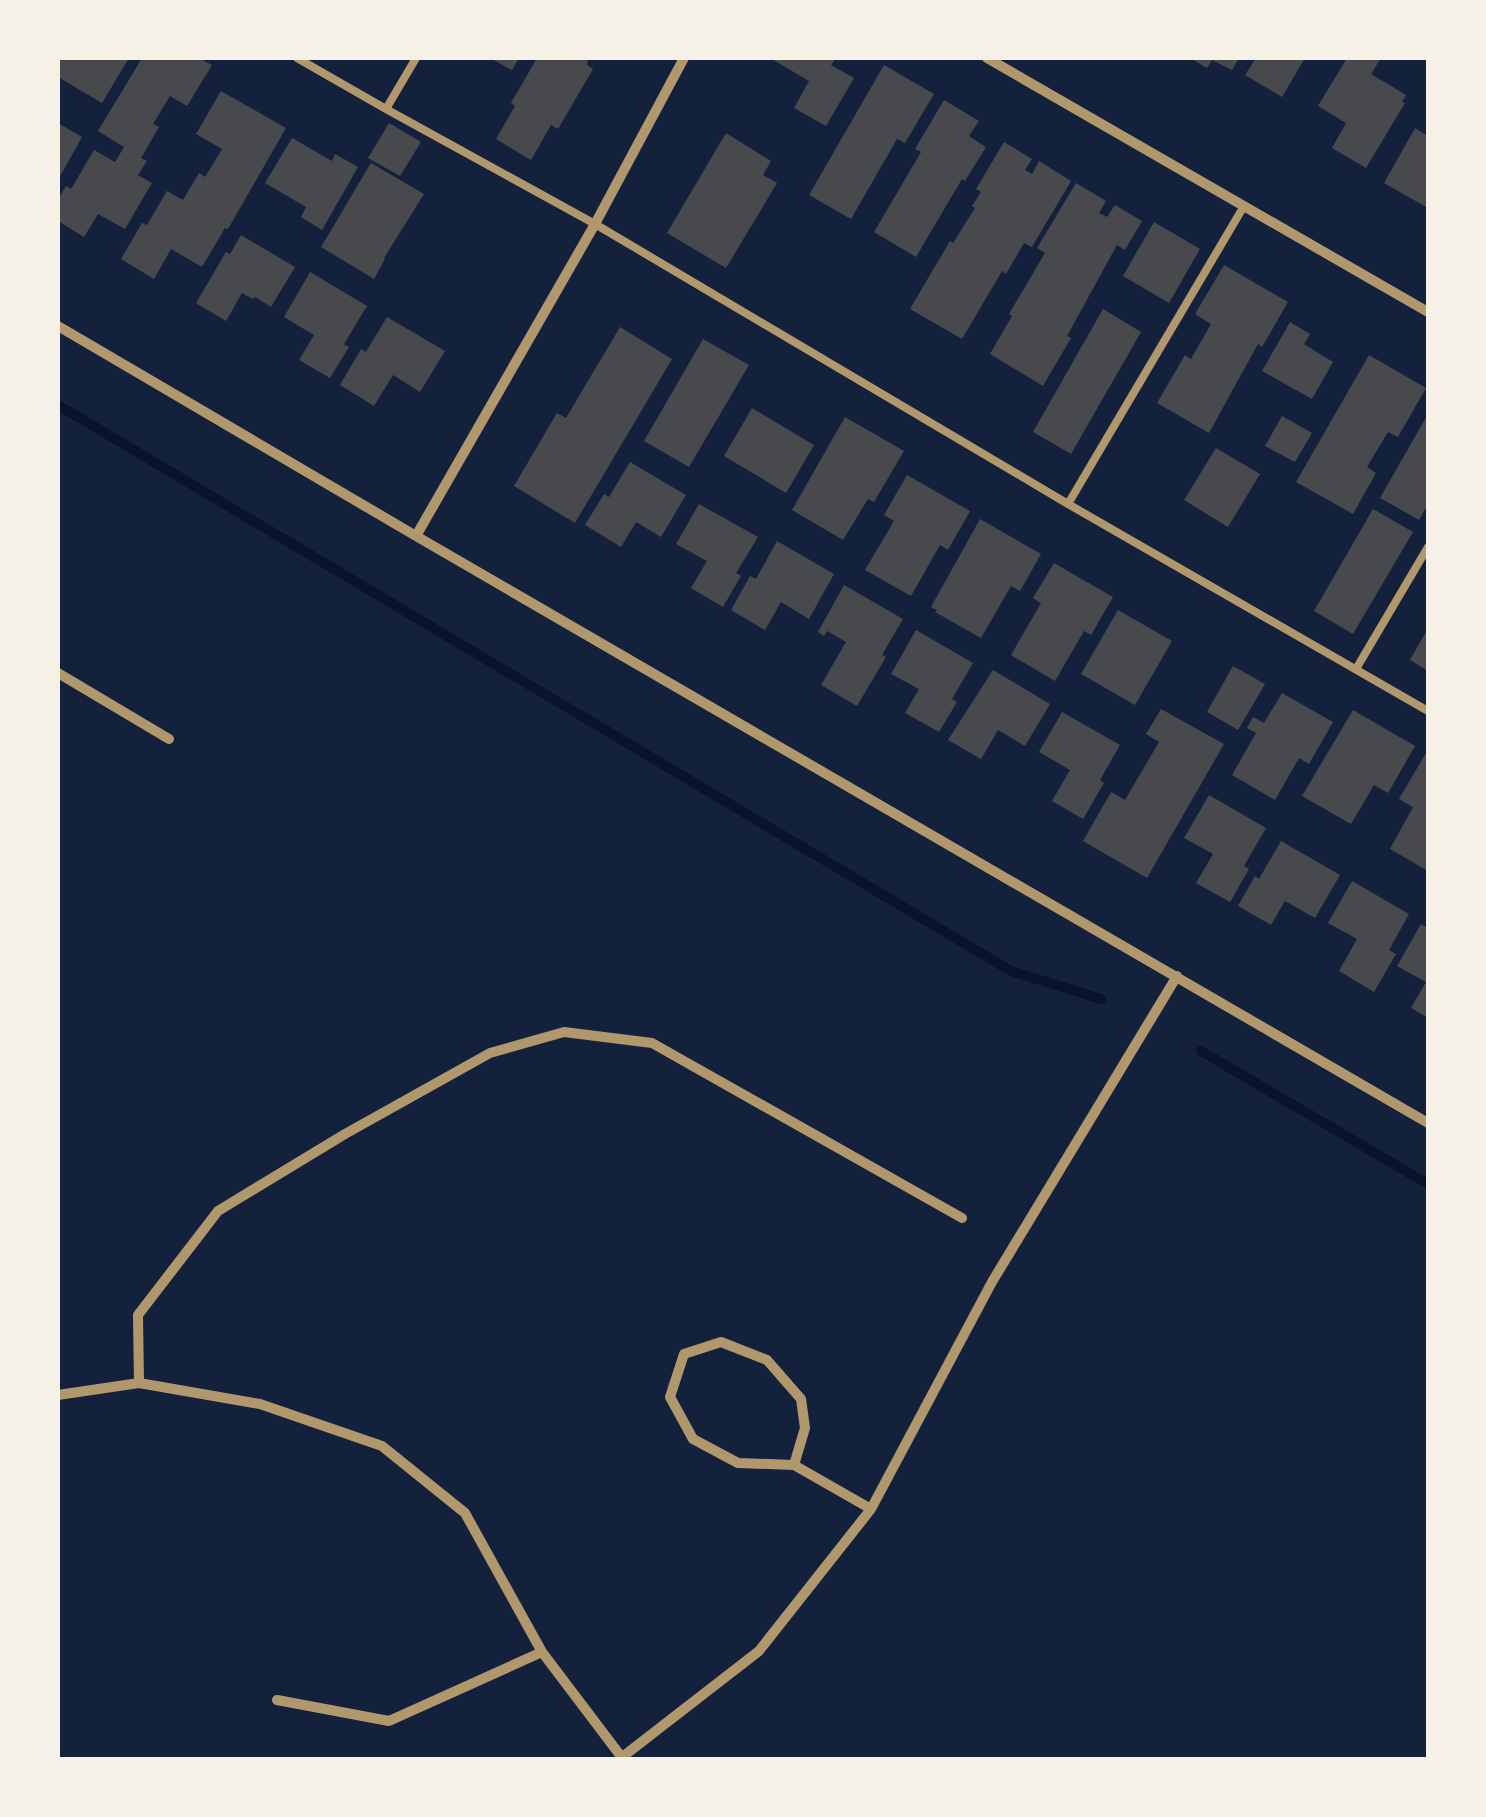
<svg xmlns="http://www.w3.org/2000/svg" width="1486" height="1817" font-family="'Crimson Pro',serif">
<rect width="100%" height="100%" fill="#14213d"/>
<g fill="none" stroke-linecap="round" stroke-linejoin="round">
<path stroke="#0b132b" stroke-width="10" d="M 58,405 L 1011,971 L 1101,999
M 1201,1051 L 1428,1184"/>
</g>
<path fill="#48494c" d="M 62,58 L 129,58 L 102,103 L 58,77 L 58,64 Z
M 142,58 L 199,58 L 212,65 L 187,106 L 170,96 L 153,124 L 159,127 L 141,158 L 147,161 L 138,175 L 152,183 L 125,229 L 98,214 L 84,237 L 58,221 L 58,200 L 66,186 L 71,189 L 94,150 L 115,162 L 124,147 L 98,131 Z
M 490,58 L 519,58 L 512,70 Z
M 537,58 L 588,58 L 587,65 L 593,69 L 558,129 L 551,125 L 531,160 L 496,139 L 515,106 L 511,103 Z
M 770,58 L 836,58 L 831,65 L 854,78 L 826,126 L 794,108 L 809,81 Z
M 1190,58 L 1239,58 L 1232,70 L 1212,60 L 1207,68 Z
M 1256,58 L 1305,58 L 1282,97 L 1245,75 Z
M 1347,58 L 1381,58 L 1371,74 L 1406,95 L 1402,102 L 1405,103 L 1366,168 L 1332,148 L 1346,123 L 1318,106 Z
M 884,65 L 934,94 L 905,143 L 897,139 L 851,219 L 809,195 Z
M 221,91 L 286,128 L 228,229 L 225,228 L 202,267 L 171,249 L 154,279 L 121,259 L 142,223 L 147,225 L 167,191 L 183,200 L 199,173 L 205,177 L 222,149 L 196,134 Z
M 944,100 L 979,121 L 969,136 L 986,147 L 965,181 L 962,179 L 916,257 L 874,232 L 921,152 L 915,149 Z
M 58,123 L 82,137 L 58,180 Z
M 389,123 L 421,142 L 400,176 L 368,158 Z
M 1415,128 L 1428,136 L 1428,208 L 1384,183 Z
M 726,133 L 771,161 L 763,175 L 777,183 L 726,268 L 667,233 Z
M 292,138 L 332,161 L 335,154 L 358,167 L 322,230 L 301,217 L 306,207 L 265,183 Z
M 1004,142 L 1032,159 L 1025,170 L 1032,174 L 1039,161 L 1071,181 L 1032,247 L 1024,243 L 1006,274 L 1002,271 L 962,339 L 910,309 L 950,241 L 953,243 L 975,208 L 972,206 L 981,192 L 976,189 Z
M 371,163 L 424,194 L 384,258 L 385,259 L 374,279 L 321,247 Z
M 1076,183 L 1106,201 L 1099,213 L 1107,217 L 1115,205 L 1142,221 L 1125,250 L 1117,245 L 1067,336 L 1071,338 L 1043,386 L 990,354 L 1012,316 L 1009,314 L 1045,253 L 1037,248 Z
M 1154,222 L 1200,249 L 1169,303 L 1123,276 Z
M 241,235 L 295,267 L 271,307 L 255,297 L 253,299 L 242,293 L 226,321 L 196,303 L 226,252 L 230,254 Z
M 1224,265 L 1288,302 L 1262,347 L 1258,344 L 1209,433 L 1157,403 L 1185,355 L 1191,359 L 1211,324 L 1195,314 Z
M 310,272 L 367,306 L 344,344 L 349,347 L 330,378 L 299,360 L 314,335 L 284,317 Z
M 1103,309 L 1141,332 L 1071,454 L 1033,432 Z
M 387,317 L 445,351 L 420,392 L 393,375 L 374,406 L 340,385 L 361,349 L 366,352 Z
M 1290,322 L 1310,334 L 1304,344 L 1333,362 L 1312,399 L 1262,371 Z
M 620,327 L 672,359 L 575,523 L 514,486 L 557,413 L 566,418 Z
M 703,339 L 749,365 L 689,467 L 644,441 Z
M 1369,355 L 1426,388 L 1398,437 L 1388,432 L 1367,467 L 1376,473 L 1353,514 L 1296,482 Z
M 752,408 L 814,445 L 786,493 L 724,456 Z
M 1428,414 L 1428,504 L 1419,520 L 1380,498 Z
M 1282,416 L 1312,433 L 1295,462 L 1265,446 Z
M 845,417 L 904,451 L 874,502 L 868,499 L 843,540 L 792,510 Z
M 1216,448 L 1260,474 L 1228,527 L 1184,500 Z
M 630,462 L 686,495 L 661,537 L 636,522 L 621,547 L 585,525 L 604,494 L 609,497 Z
M 907,475 L 970,511 L 948,550 L 940,545 L 911,596 L 865,570 L 894,521 L 884,515 Z
M 699,504 L 758,537 L 736,573 L 741,576 L 723,607 L 691,588 L 707,561 L 676,544 Z
M 1373,509 L 1413,532 L 1353,634 L 1314,611 Z
M 980,519 L 1041,554 L 1020,591 L 1011,586 L 981,638 L 935,612 L 937,610 L 931,607 Z
M 777,541 L 834,574 L 809,619 L 781,602 L 765,630 L 731,610 L 750,576 L 756,579 Z
M 1054,563 L 1113,597 L 1091,635 L 1084,631 L 1055,681 L 1011,655 L 1041,603 L 1033,598 Z
M 844,585 L 903,619 L 882,655 L 886,657 L 857,706 L 821,685 L 846,642 L 827,631 L 824,636 L 818,632 Z
M 1118,610 L 1172,641 L 1135,705 L 1081,674 Z
M 1428,628 L 1428,671 L 1410,660 Z
M 916,630 L 973,663 L 952,699 L 957,702 L 939,732 L 905,713 L 919,689 L 891,674 Z
M 1233,666 L 1265,684 L 1238,730 L 1207,712 Z
M 993,670 L 1050,704 L 1025,746 L 998,730 L 981,759 L 948,740 Z
M 1282,693 L 1333,722 L 1309,764 L 1299,758 L 1275,800 L 1232,775 L 1256,733 L 1247,728 L 1253,717 L 1264,723 Z
M 1161,709 L 1224,744 L 1147,878 L 1083,841 L 1111,792 L 1125,800 L 1159,742 L 1146,734 Z
M 1353,710 L 1415,746 L 1388,793 L 1374,785 L 1351,824 L 1302,796 Z
M 1062,712 L 1120,745 L 1100,780 L 1104,783 L 1083,819 L 1052,801 L 1070,770 L 1039,752 Z
M 1426,753 L 1428,755 L 1428,871 L 1390,849 L 1413,807 L 1399,799 Z
M 1209,795 L 1266,828 L 1244,866 L 1249,869 L 1230,902 L 1196,883 L 1213,854 L 1184,838 Z
M 1281,841 L 1340,875 L 1315,918 L 1285,901 L 1271,925 L 1238,906 L 1255,876 L 1259,879 Z
M 1352,881 L 1409,914 L 1389,950 L 1396,954 L 1374,992 L 1339,971 L 1357,939 L 1328,923 Z
M 1421,924 L 1428,928 L 1428,1018 L 1411,1008 L 1426,982 L 1397,966 Z"/>
<g fill="none" stroke-linecap="round" stroke-linejoin="round">
<path stroke="#b1986c" stroke-width="8" d="M 297,58 L 386,109 L 595,224 L 1068,504 L 1428,711
M 386,109 L 416,58
M 1068,504 L 1244,206
M 1356,669 L 1428,547"/>
<path stroke="#b1986c" stroke-width="10" d="M 987,58 L 1428,312
M 58,326 L 416,536 L 1428,1123
M 416,536 L 595,224 L 684,58
M 58,673 L 169,739
M 139,1383 L 138,1315 L 218,1211 L 345,1134 L 490,1053 L 564,1032 L 652,1043 L 962,1218
M 58,1395 L 139,1383 L 260,1404 L 382,1446 L 465,1513 L 542,1652 L 623,1759
M 794,1465 L 805,1428 L 801,1399 L 767,1360 L 721,1342 L 684,1354 L 670,1397 L 693,1439 L 738,1463 L 794,1465 L 871,1509
M 277,1700 L 389,1721 L 542,1652
M 621,1758 L 759,1651 L 871,1509 L 992,1282 L 1177,976"/>
</g>
<rect width="1486" height="1817" fill="none" stroke="#f6f1e7" stroke-width="120"/>
</svg>
